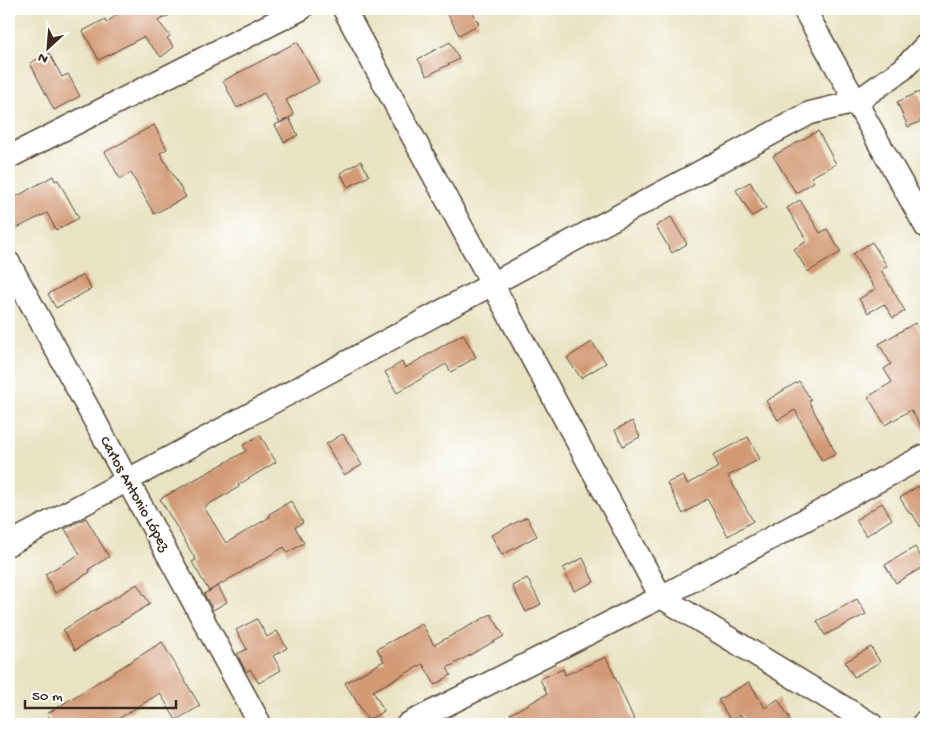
<svg xmlns="http://www.w3.org/2000/svg" width="935" height="733" font-family="'Gochi Hand',sans-serif">
<rect width="100%" height="100%" fill="#fff"/>
<filter id="ink" filterUnits="userSpaceOnUse"><feTurbulence type="fractalNoise" baseFrequency=".02" numOctaves="2"/><feDisplacementMap in="SourceGraphic" scale="10" xChannelSelector="R" yChannelSelector="G"/><feConvolveMatrix kernelMatrix="1 2 1 2 8 2 1 2 1" color-interpolation-filters="sRGB"/></filter>
<filter id="wash" filterUnits="userSpaceOnUse"><feTurbulence type="fractalNoise" baseFrequency=".0096" numOctaves="4" result="noise"/><feDisplacementMap in="SourceGraphic" scale="20" xChannelSelector="R" yChannelSelector="G"/><feGaussianBlur stdDeviation="1.12" result="paint"/><feColorMatrix in="noise" values="0 0 0 0 0 0 0 0 0 0 0 0 0 0 0 0 0 1.4 0 .05"/><feComposite in="paint" operator="in"/></filter>
<g filter="url(#wash)">
<rect width="100%" height="100%" fill="#e9e3c2"/>
<g id="blocks">
<path fill="#d29975" d="M 124,9 L 180,9 L 158,21 L 170,36 L 167,38 L 174,47 L 161,57 L 143,37 L 99,60 L 83,31 L 105,19 L 106,23 Z
M 445,9 L 471,9 L 479,24 L 459,35 Z
M 297,42 L 319,82 L 286,100 L 294,115 L 280,123 L 264,93 L 237,108 L 223,81 Z
M 450,42 L 459,59 L 427,76 L 418,59 Z
M 49,53 L 62,77 L 68,74 L 80,96 L 54,110 L 30,63 Z
M 919,92 L 926,109 L 926,119 L 908,127 L 897,102 Z
M 289,118 L 298,135 L 284,142 L 275,125 Z
M 154,125 L 167,149 L 160,153 L 186,197 L 154,214 L 131,173 L 120,179 L 105,152 Z
M 818,131 L 836,164 L 811,177 L 814,182 L 796,193 L 773,156 Z
M 361,161 L 369,176 L 348,187 L 340,173 Z
M 53,176 L 55,181 L 58,180 L 79,218 L 56,230 L 47,213 L 9,232 L 9,207 L 16,203 L 14,198 Z
M 750,182 L 766,208 L 752,216 L 736,190 Z
M 800,200 L 820,233 L 827,229 L 841,252 L 808,272 L 794,249 L 807,241 L 787,208 Z
M 671,217 L 687,244 L 672,253 L 656,226 Z
M 872,242 L 887,266 L 881,270 L 905,311 L 893,318 L 884,304 L 868,313 L 859,299 L 875,289 L 853,254 Z
M 83,275 L 91,289 L 56,308 L 48,294 Z
M 915,323 L 926,342 L 926,434 L 911,410 L 885,425 L 868,397 L 892,382 L 884,369 L 891,364 L 879,344 Z
M 463,334 L 476,357 L 451,372 L 446,364 L 397,393 L 385,372 L 402,362 L 405,368 Z
M 592,342 L 606,363 L 581,378 L 567,358 Z
M 799,381 L 811,400 L 809,401 L 836,454 L 822,461 L 795,410 L 778,420 L 766,401 Z
M 632,421 L 640,437 L 623,446 L 615,430 Z
M 343,434 L 362,465 L 344,475 L 326,444 Z
M 260,435 L 276,462 L 238,485 L 239,487 L 204,507 L 226,543 L 270,517 L 269,514 L 291,501 L 303,523 L 295,527 L 304,543 L 287,553 L 284,547 L 209,591 L 192,562 L 196,560 L 160,499 L 246,451 L 243,445 Z
M 748,437 L 760,459 L 728,476 L 753,521 L 728,536 L 707,499 L 683,514 L 667,483 L 683,475 L 687,484 L 719,467 L 713,455 Z
M 918,486 L 926,499 L 926,536 L 912,513 L 910,514 L 900,498 Z
M 882,503 L 892,519 L 866,536 L 856,520 Z
M 527,517 L 537,536 L 502,555 L 491,535 Z
M 86,518 L 109,557 L 89,569 L 90,572 L 55,593 L 45,574 L 80,554 L 65,529 Z
M 915,547 L 926,565 L 896,583 L 885,565 Z
M 583,558 L 594,582 L 574,591 L 563,568 Z
M 527,578 L 541,604 L 526,612 L 512,586 Z
M 137,584 L 150,604 L 75,650 L 63,630 Z
M 218,586 L 227,602 L 213,610 L 204,594 Z
M 857,599 L 866,614 L 825,635 L 817,621 Z
M 491,614 L 504,636 L 447,668 L 451,675 L 435,685 L 423,664 L 373,691 L 384,711 L 368,720 L 345,683 L 384,661 L 377,649 L 422,624 L 434,645 Z
M 257,619 L 267,637 L 277,631 L 287,648 L 273,656 L 281,670 L 259,683 L 250,669 L 246,672 L 237,654 L 247,649 L 236,630 Z
M 162,642 L 200,706 L 176,720 L 160,693 L 110,724 L 53,724 L 47,714 Z
M 871,647 L 880,662 L 854,677 L 845,662 Z
M 606,657 L 636,724 L 516,724 L 510,714 L 547,694 L 540,679 L 563,669 L 565,675 Z
M 749,682 L 765,708 L 778,699 L 790,719 L 781,724 L 737,724 L 744,720 L 741,715 L 731,721 L 718,700 Z"/>
</g>
</g>
<g filter="url(#ink)">
<use href="#blocks" fill-opacity="0" stroke="#554637" stroke-width="1"/>
<g fill="none" stroke-linecap="round" stroke-linejoin="round">
<defs>
<path id="street" d="M 344,9 L 661,597 L 871,724
M 804,9 L 926,227
M 9,157 L 301,9
M 9,263 L 260,724
M 9,544 L 810,113 L 856,102 L 903,69 L 926,45
M 408,724 L 661,597 L 926,455
M 923,724 L 926,722"/>
</defs>
<use href="#street" stroke="#554637" stroke-width="25"/>
<use href="#street" stroke="#fff" stroke-width="22"/>
</g>
</g>
<g text-anchor="middle" dominant-baseline="central" stroke-width="4" stroke-linejoin="round" paint-order="stroke">
<g font-size="15" fill="#3b2a1e" stroke="#fff">
<text transform="translate(134 494) rotate(61)">Carlos Antonio López</text>
</g>
</g>
<rect width="935" height="733" fill="none" stroke="#fff" stroke-width="30"/>
<g transform="translate(48 48) rotate(206)" stroke="#ffffff" stroke-width="4" paint-order="stroke">
<path d="M0-4L9 19L0 12L-9 19Z" fill="#3b2a1e"/>
<text y="-8" font-size="14" font-weight="bold" text-anchor="middle" fill="#3b2a1e">N</text>
</g>
<path d="M25 700v8h151v-8" fill="none" stroke="#3b2a1e" stroke-width="2.5"/>
<text x="32" y="700" font-size="15" fill="#3b2a1e" stroke="#ffffff" stroke-width="4" paint-order="stroke">50 m</text>
</svg>
